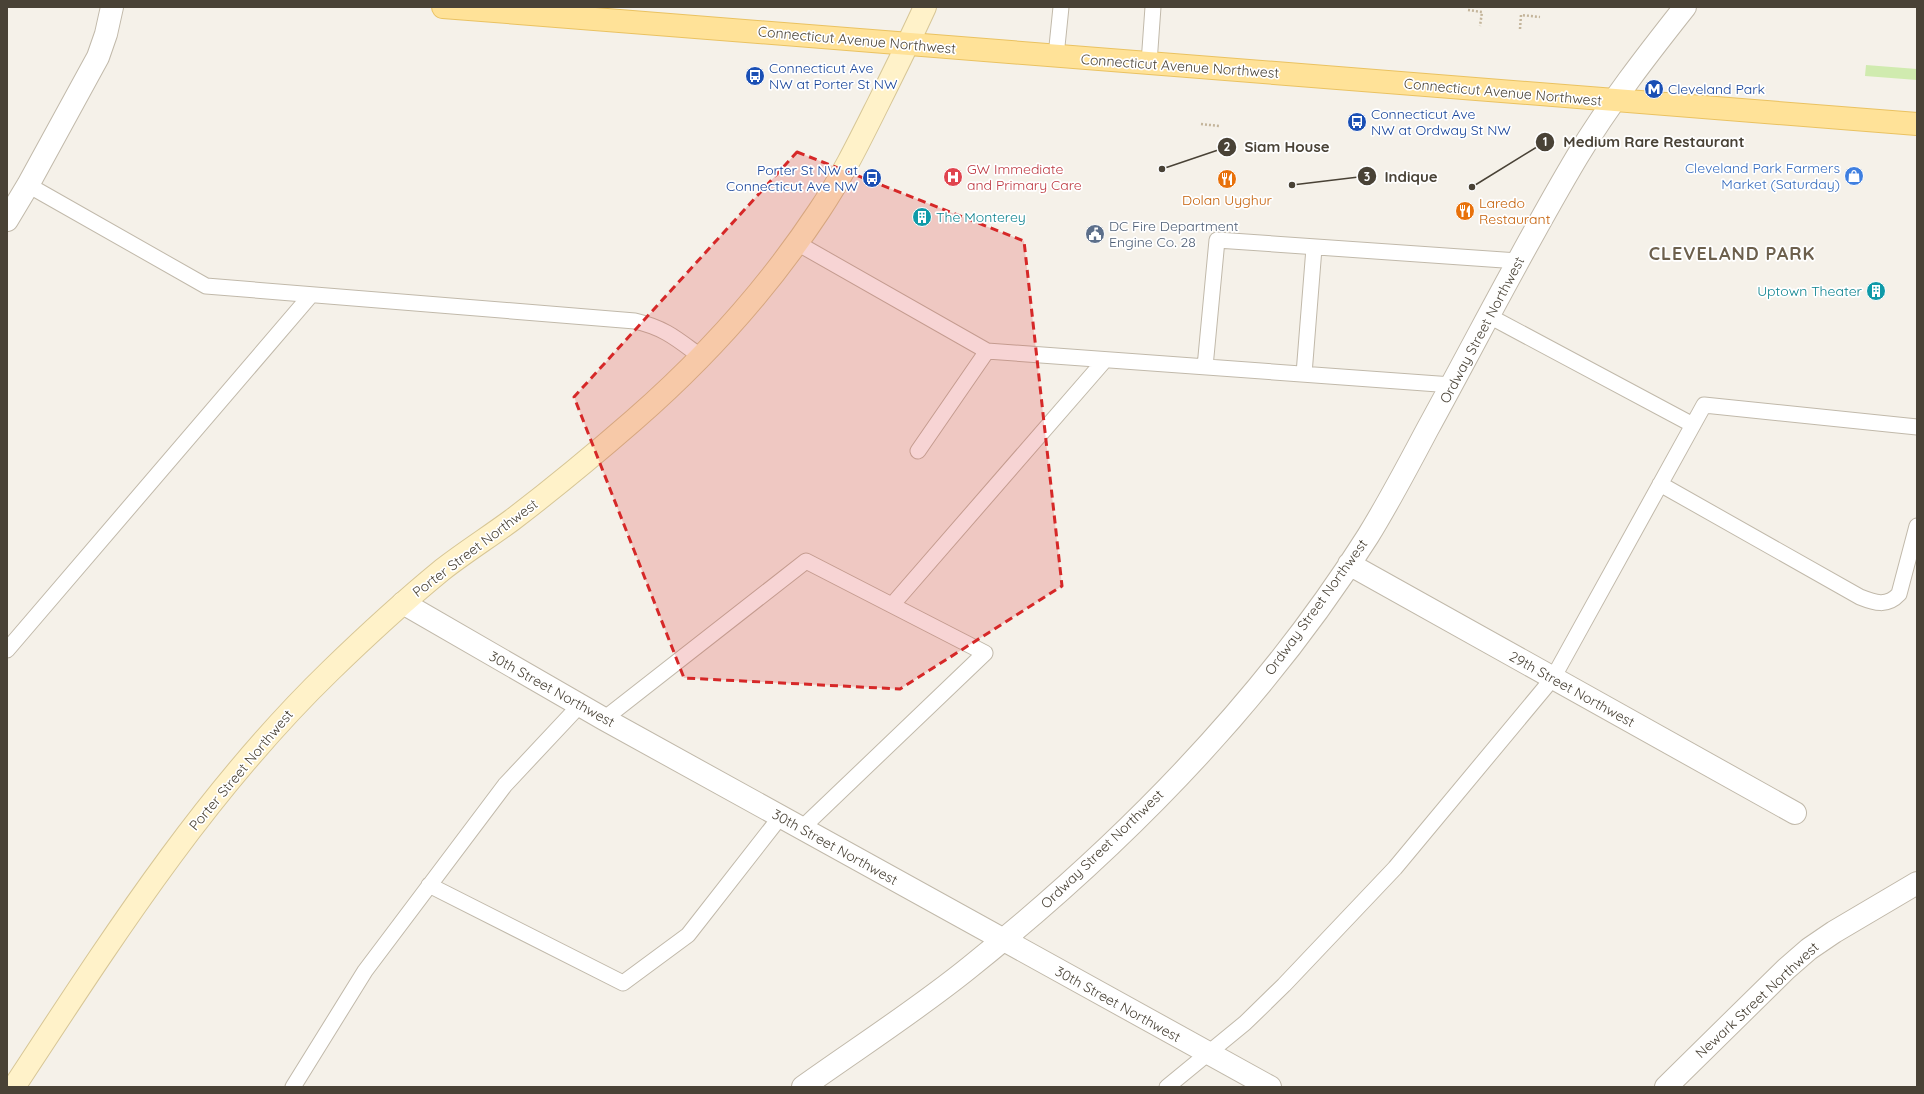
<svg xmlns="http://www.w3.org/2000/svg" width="1924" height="1094" font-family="Quicksand,sans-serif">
<rect width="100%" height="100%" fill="#f5f1e9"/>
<path fill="#d0ebaf" d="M 1866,65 L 1917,69 L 1917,80 L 1865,76 Z"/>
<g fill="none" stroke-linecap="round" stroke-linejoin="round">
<defs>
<path id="lane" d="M 1056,56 L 1061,7
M 1149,63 L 1153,7
M 28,185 L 206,286 L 635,321 C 665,328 677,339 700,356
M 797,243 L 987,351 L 1452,385
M 1489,316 L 1693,425
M 1205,367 L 1217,240 L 1518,261
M 1304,374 L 1314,248
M 918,451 L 987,351
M 1660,484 L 1860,597 C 1875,603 1887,607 1899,594 L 1917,526
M 892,605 L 1105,360
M 7,650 L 311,295
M 604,719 L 806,561 L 985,653 L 802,828
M 429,885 L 623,983 L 688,935 L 781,816
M 293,1087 L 365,971 L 505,785 L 580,705
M 1167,1087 L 1245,1023 L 1284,985 L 1395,868 L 1553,678 L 1704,405 L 1917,427"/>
<path id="street" d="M 7,220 L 28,185 L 98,57 L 106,34 L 112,7
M 1349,564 L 1795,813
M 403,603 L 604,719 L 1270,1087
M 803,1087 C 859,1047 917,1010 970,967 C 1122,845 1264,701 1368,536 C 1389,502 1408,466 1427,430 C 1477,339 1524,246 1577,157 C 1609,104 1647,55 1685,7
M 1666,1087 L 1786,969 L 1809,949 L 1834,932 L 1917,883"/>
<path id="secondary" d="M 14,1087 C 110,941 204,793 330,671 C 366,636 403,602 442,570 C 465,552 489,537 512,520 C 554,488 595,454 634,420 C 704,359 768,288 819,211 C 842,177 860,140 878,104 C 894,72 910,40 925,7"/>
<path id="primary" d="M 443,7 L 1917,124"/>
</defs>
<use href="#lane" stroke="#c1b9aa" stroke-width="17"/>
<use href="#street" stroke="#c1b9aa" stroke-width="24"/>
<use href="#secondary" stroke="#d7c696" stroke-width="24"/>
<use href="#primary" stroke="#eac261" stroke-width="24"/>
<path stroke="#c4b59b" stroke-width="2.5" stroke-dasharray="2 2" stroke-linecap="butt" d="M 1468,10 L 1482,12 L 1480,26
M 1520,29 L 1521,15 L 1540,17
M 1201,124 L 1219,126"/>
<use href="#lane" stroke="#fff" stroke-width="15"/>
<use href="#street" stroke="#fff" stroke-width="22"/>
<use href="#secondary" stroke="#fff2c9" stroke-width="22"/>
<use href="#primary" stroke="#ffe298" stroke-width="22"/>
</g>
<path fill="#d62828" fill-opacity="0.2" stroke="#d62828" stroke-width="3" stroke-dasharray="8 5" stroke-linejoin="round" d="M 797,152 L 1024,241 L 1062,586 L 900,689 L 684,678 L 574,397 Z"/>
<defs>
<symbol id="bus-disc" viewBox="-11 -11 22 22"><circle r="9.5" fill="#1a4fb4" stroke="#fff"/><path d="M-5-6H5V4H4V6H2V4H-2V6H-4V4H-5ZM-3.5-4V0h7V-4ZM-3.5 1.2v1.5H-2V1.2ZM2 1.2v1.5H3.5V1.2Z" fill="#fff"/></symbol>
<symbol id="metro-disc" viewBox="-11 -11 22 22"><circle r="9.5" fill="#1a4fb4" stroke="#fff"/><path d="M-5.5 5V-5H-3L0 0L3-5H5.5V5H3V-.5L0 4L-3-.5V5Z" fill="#fff"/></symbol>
<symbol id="shop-disc" viewBox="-11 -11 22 22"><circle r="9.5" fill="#3f7fe0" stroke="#fff"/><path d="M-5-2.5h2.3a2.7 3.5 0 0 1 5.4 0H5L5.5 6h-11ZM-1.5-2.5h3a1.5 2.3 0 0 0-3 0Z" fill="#fff"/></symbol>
<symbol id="hospital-disc" viewBox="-11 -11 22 22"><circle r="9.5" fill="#e0444e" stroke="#fff"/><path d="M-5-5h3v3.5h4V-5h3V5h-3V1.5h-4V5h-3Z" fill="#fff"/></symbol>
<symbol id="restaurant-disc" viewBox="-11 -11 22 22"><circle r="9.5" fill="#e8710a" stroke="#fff"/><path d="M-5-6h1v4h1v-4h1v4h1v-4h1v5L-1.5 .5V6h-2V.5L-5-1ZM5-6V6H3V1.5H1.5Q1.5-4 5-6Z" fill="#fff"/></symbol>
<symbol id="building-disc" viewBox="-11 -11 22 22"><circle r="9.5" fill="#0f9aa8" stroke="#fff"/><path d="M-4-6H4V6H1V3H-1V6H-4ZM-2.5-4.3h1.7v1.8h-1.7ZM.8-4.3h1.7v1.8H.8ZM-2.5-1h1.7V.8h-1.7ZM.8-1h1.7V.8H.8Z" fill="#fff"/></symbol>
<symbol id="civic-disc" viewBox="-11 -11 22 22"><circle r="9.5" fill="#5c6f8a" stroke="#fff"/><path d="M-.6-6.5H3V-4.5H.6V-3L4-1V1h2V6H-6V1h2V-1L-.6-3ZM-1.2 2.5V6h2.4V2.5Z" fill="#fff"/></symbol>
</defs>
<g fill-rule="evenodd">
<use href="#bus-disc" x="744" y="65" width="22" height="22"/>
<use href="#metro-disc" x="1643" y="78" width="22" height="22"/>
<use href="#bus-disc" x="1346" y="111" width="22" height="22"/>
<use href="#shop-disc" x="1843" y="165" width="22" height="22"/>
<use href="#hospital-disc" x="942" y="166" width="22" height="22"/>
<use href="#bus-disc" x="861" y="167" width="22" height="22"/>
<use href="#restaurant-disc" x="1216" y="168" width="22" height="22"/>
<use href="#restaurant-disc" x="1454" y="200" width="22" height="22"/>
<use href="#building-disc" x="911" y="206" width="22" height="22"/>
<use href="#civic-disc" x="1084" y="223" width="22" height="22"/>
<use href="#building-disc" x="1865" y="280" width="22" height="22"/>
</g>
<g text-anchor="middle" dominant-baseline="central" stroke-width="3.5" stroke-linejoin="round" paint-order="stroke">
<g font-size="14" fill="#494236" stroke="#fff">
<text transform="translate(857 40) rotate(5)">Connecticut Avenue Northwest</text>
<text transform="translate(1180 66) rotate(4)">Connecticut Avenue Northwest</text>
<text transform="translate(1503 92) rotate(5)">Connecticut Avenue Northwest</text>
<text transform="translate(1482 330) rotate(-62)">Ordway Street Northwest</text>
<text transform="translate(475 548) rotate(-37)">Porter Street Northwest</text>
<text transform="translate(1316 607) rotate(-54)">Ordway Street Northwest</text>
<text transform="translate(552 689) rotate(29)">30th Street Northwest</text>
<text transform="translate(1572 689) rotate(29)">29th Street Northwest</text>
<text transform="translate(241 770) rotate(-50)">Porter Street Northwest</text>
<text transform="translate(835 847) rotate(29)">30th Street Northwest</text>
<text transform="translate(1102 849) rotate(-44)">Ordway Street Northwest</text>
<text transform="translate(1757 1000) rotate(-43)">Newark Street Northwest</text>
<text transform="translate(1118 1004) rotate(29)">30th Street Northwest</text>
</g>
<g font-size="14" fill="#164399" stroke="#fff" text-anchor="start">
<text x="769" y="68">Connecticut Ave<tspan x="769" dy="16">NW at Porter St NW</tspan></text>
<text x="1668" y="89">Cleveland Park</text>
<text x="1371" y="114">Connecticut Ave<tspan x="1371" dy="16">NW at Ordway St NW</tspan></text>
<text x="858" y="170" text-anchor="end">Porter St NW at<tspan x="858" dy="16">Connecticut Ave NW</tspan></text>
</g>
<g font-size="14" fill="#366cbe" stroke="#fff" text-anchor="end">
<text x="1840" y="168">Cleveland Park Farmers<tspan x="1840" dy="16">Market (Saturday)</tspan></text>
</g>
<g font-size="14" fill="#be3a42" stroke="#fff" text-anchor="start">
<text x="967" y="169">GW Immediate<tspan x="967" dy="16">and Primary Care</tspan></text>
</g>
<g font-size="14" fill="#c56008" stroke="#fff">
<text x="1227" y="200">Dolan Uyghur</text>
<text x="1479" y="203" text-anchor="start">Laredo<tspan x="1479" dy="16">Restaurant</tspan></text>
</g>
<g font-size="14" fill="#0d838f" stroke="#fff" text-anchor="start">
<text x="936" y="217">The Monterey</text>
<text x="1862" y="291" text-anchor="end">Uptown Theater</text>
</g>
<g font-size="14" fill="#4e5e75" stroke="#fff" text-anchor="start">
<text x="1109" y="226">DC Fire Department<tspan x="1109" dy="16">Engine Co. 28</tspan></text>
</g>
<g font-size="18" font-weight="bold" letter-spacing="1" fill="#6d604d" stroke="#fff">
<text x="1732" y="253">CLEVELAND PARK</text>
</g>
</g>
<path fill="none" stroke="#494236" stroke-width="1.5" d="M1472 187L1545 142M1162 169L1227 147M1292 185L1367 176"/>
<g fill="#494236" stroke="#fff" stroke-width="1.5">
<circle cx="1472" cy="187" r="4"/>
<circle cx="1162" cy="169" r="4"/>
<circle cx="1292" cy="185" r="4"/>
<circle cx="1545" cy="142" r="10"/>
<circle cx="1227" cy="147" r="10"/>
<circle cx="1367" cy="176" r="10"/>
</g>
<g font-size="12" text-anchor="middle" font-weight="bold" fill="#fff">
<text x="1545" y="146">1</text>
<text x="1227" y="151">2</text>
<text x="1367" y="181">3</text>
</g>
<g font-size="15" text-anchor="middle" font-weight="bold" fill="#494236" stroke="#fff" stroke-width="3.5" stroke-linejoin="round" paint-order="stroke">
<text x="1654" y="147">Medium Rare Restaurant</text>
<text x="1287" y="152">Siam House</text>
<text x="1411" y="182">Indique</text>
</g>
<rect width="1924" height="1094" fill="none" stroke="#494236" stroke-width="16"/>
</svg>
